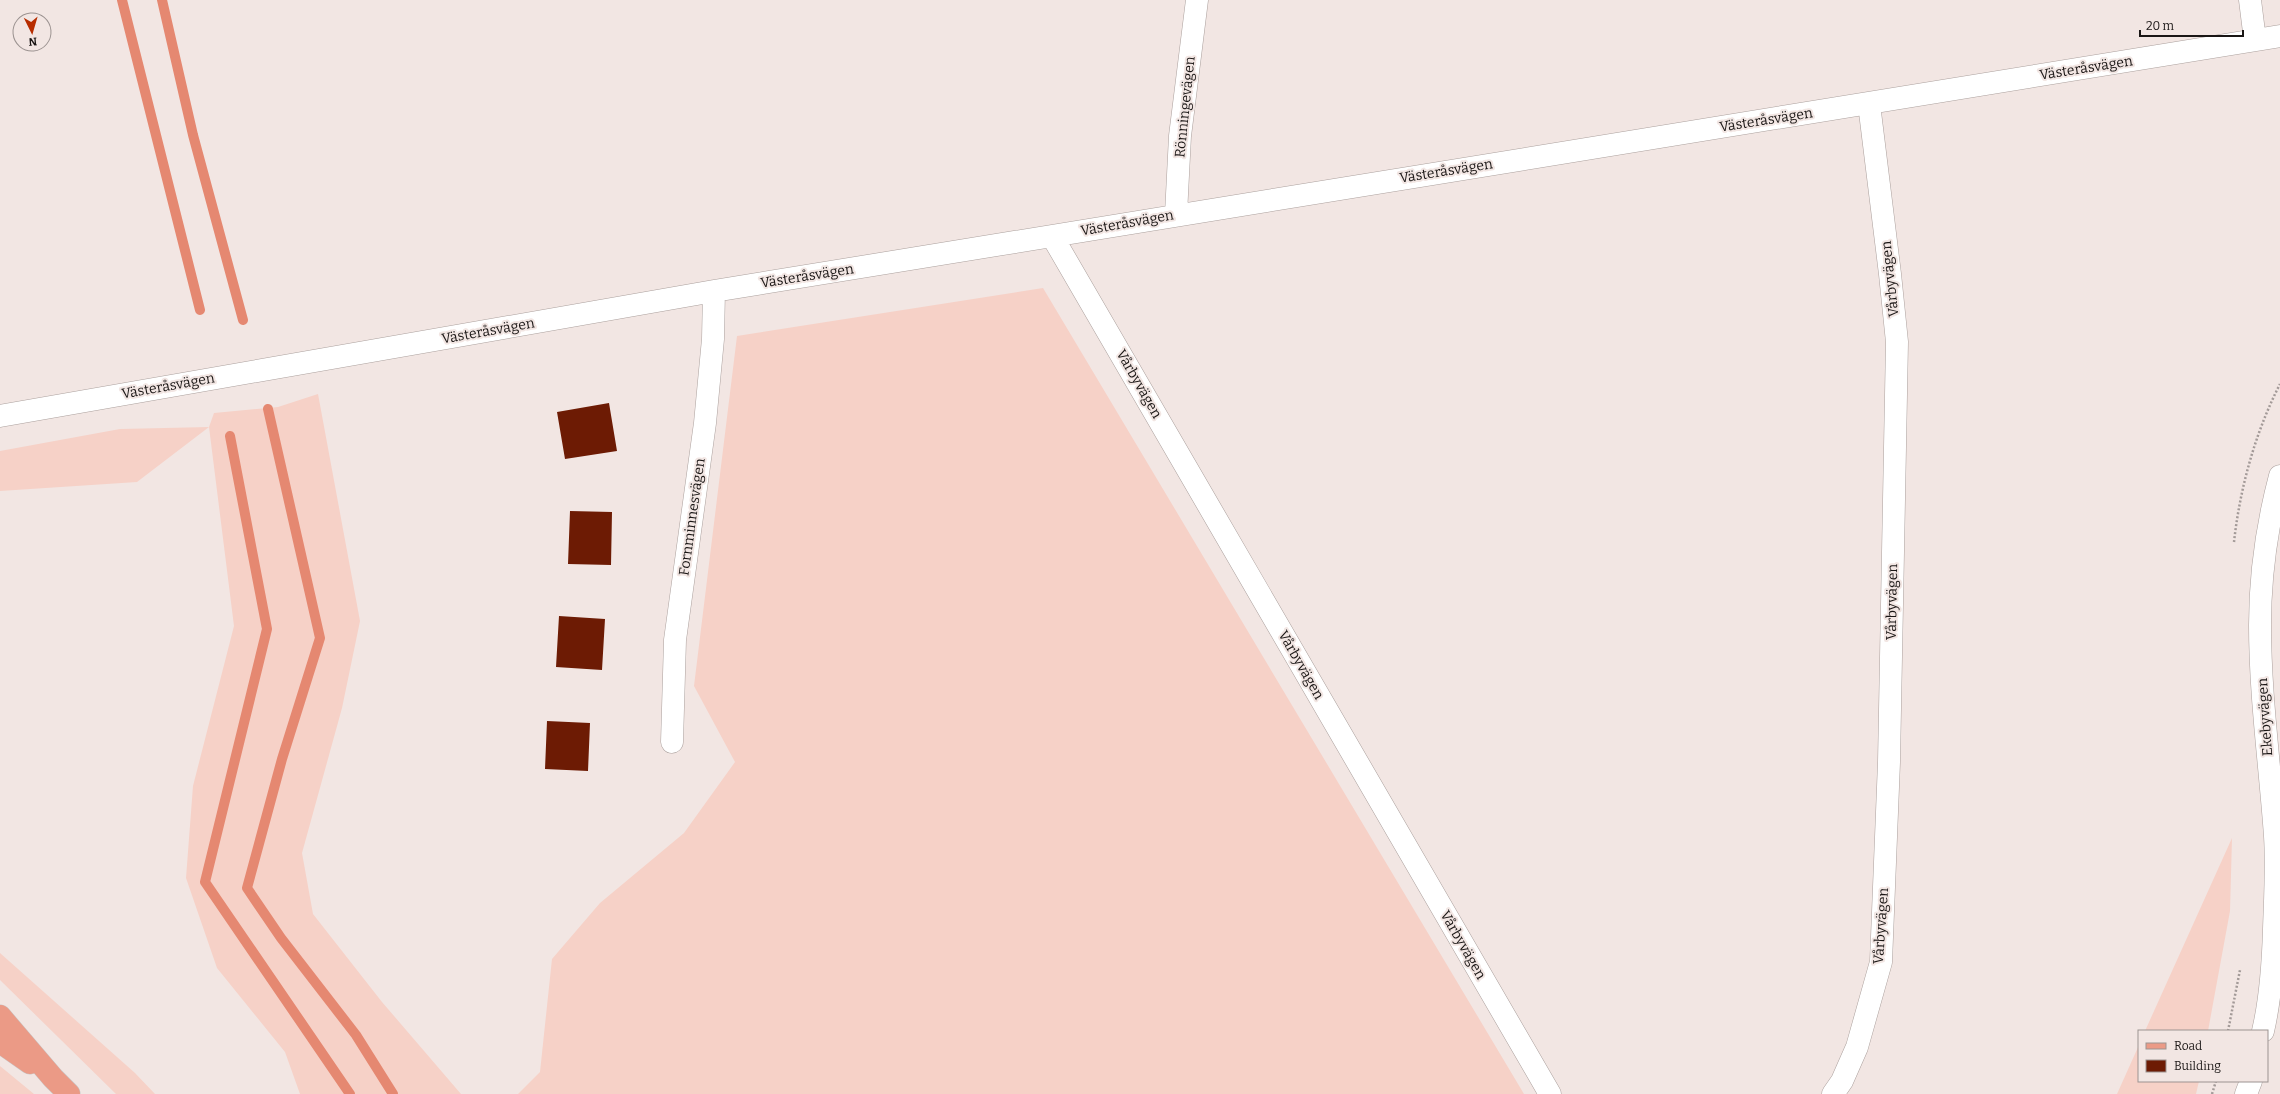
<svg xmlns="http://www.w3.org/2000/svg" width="2280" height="1094" font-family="Bitter,serif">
<rect width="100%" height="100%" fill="#f2e6e3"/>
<path fill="#f6d1c7" d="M 1043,288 L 1524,1094 L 518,1094 L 540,1072 L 552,959 L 600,903 L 684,833 L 735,762 L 694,686 L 737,336 Z
M 318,394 L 360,621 L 342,708 L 302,853 L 313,914 L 382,1002 L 461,1094 L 300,1094 L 285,1052 L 217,968 L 186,878 L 193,786 L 234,626 L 209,427 L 137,482 L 0,491 L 0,451 L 120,429 L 209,427 L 214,413 L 278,407 Z
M 2232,838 L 2230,911 L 2208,1031 L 2145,1031 Z
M 0,953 L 135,1073 L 155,1094 L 116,1094 L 0,980 Z
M 2139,1045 L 2139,1081 L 2199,1081 L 2196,1094 L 2117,1094 Z
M 0,1066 L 34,1094 L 0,1094 Z"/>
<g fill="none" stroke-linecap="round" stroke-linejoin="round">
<path stroke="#e58871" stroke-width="10" d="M 122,0 L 200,310
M 162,0 L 193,135 L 243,320
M 268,409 L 320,638 L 282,759 L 247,888 L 281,938 L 356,1035 L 393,1094
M 230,436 L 267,629 L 205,882 L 350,1094"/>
</g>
<path fill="#6d1b04" d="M 609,403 L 617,451 L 565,459 L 557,412 Z
M 570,511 L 612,512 L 611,565 L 568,564 Z
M 559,616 L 605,619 L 602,670 L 556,667 Z
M 547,721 L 590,723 L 588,771 L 545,769 Z"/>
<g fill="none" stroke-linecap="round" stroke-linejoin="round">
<defs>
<path id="minor" d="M 2250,0 L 2255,40
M 1176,214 L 1180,136 L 1197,0
M 1052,236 L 1550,1094
M 0,416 L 714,291 L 2280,36
M 672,742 L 675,640 L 705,423 L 713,339 L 714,291
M 2263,1031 C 2271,997 2273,963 2274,929 C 2275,898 2277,867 2275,836 C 2270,766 2260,695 2260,625 C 2260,575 2267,525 2280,476
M 1833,1094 L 1842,1081 L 1857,1047 L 1881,962 L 1889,762 L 1897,342 L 1890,274 L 1869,104
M 2246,1094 L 2251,1081"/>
<path id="major" d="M 0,1016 L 53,1078 L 69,1094
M 0,1042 L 30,1063"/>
</defs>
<use href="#minor" stroke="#aba09d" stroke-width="23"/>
<use href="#major" stroke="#c8c7c7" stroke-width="23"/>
<path stroke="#a39a98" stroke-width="2.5" stroke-dasharray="2 2" stroke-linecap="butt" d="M 2234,542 C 2240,488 2255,433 2280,384
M 2228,1031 L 2240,970
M 2212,1094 L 2216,1081"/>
<use href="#minor" stroke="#fff" stroke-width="22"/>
<use href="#major" stroke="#eb9a86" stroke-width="22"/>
</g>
<g text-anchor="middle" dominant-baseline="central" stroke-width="4" stroke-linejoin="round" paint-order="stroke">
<g font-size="14" fill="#1a1615" stroke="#f2e6e3">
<text transform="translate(2086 68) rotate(-9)">Västeråsvägen</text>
<text transform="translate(1185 107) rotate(-84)">Rönningevägen</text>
<text transform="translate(1766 120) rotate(-9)">Västeråsvägen</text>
<text transform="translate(1446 171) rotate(-9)">Västeråsvägen</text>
<text transform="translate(1127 223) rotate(-10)">Västeråsvägen</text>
<text transform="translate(807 276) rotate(-9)">Västeråsvägen</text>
<text transform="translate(1890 279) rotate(-96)">Vårbyvägen</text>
<text transform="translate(488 331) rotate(-10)">Västeråsvägen</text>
<text transform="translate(1139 384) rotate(60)">Vårbyvägen</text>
<text transform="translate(168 386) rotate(-10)">Västeråsvägen</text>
<text transform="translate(692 517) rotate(-82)">Fornminnesvägen</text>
<text transform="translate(1892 602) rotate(-89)">Vårbyvägen</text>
<text transform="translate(1301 665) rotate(60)">Vårbyvägen</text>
<text transform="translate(2265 717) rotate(-94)">Ekebyvägen</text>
<text transform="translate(1881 926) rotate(-86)">Vårbyvägen</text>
<text transform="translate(1463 945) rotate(60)">Vårbyvägen</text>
</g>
</g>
<rect x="2138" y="1030" width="130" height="52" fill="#f2e6e3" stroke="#9c9391"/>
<rect x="2146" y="1043" width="20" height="6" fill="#eb9a86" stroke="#9c9391"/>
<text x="2174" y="1050" font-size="12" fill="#1a1615">Road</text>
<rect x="2146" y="1060" width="20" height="12" fill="#6d1b04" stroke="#9c9391"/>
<text x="2174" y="1070" font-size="12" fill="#1a1615">Building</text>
<g transform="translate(32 32) rotate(175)"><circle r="19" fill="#f2e6e3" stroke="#9c9391"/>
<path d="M0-3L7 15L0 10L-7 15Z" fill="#b72d00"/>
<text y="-6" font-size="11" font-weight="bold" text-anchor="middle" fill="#1a1615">N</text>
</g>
<path d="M2140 30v6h103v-6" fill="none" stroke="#1a1615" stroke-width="2"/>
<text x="2146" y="30" font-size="12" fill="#1a1615" stroke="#f2e6e3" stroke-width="3" paint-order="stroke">20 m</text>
</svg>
